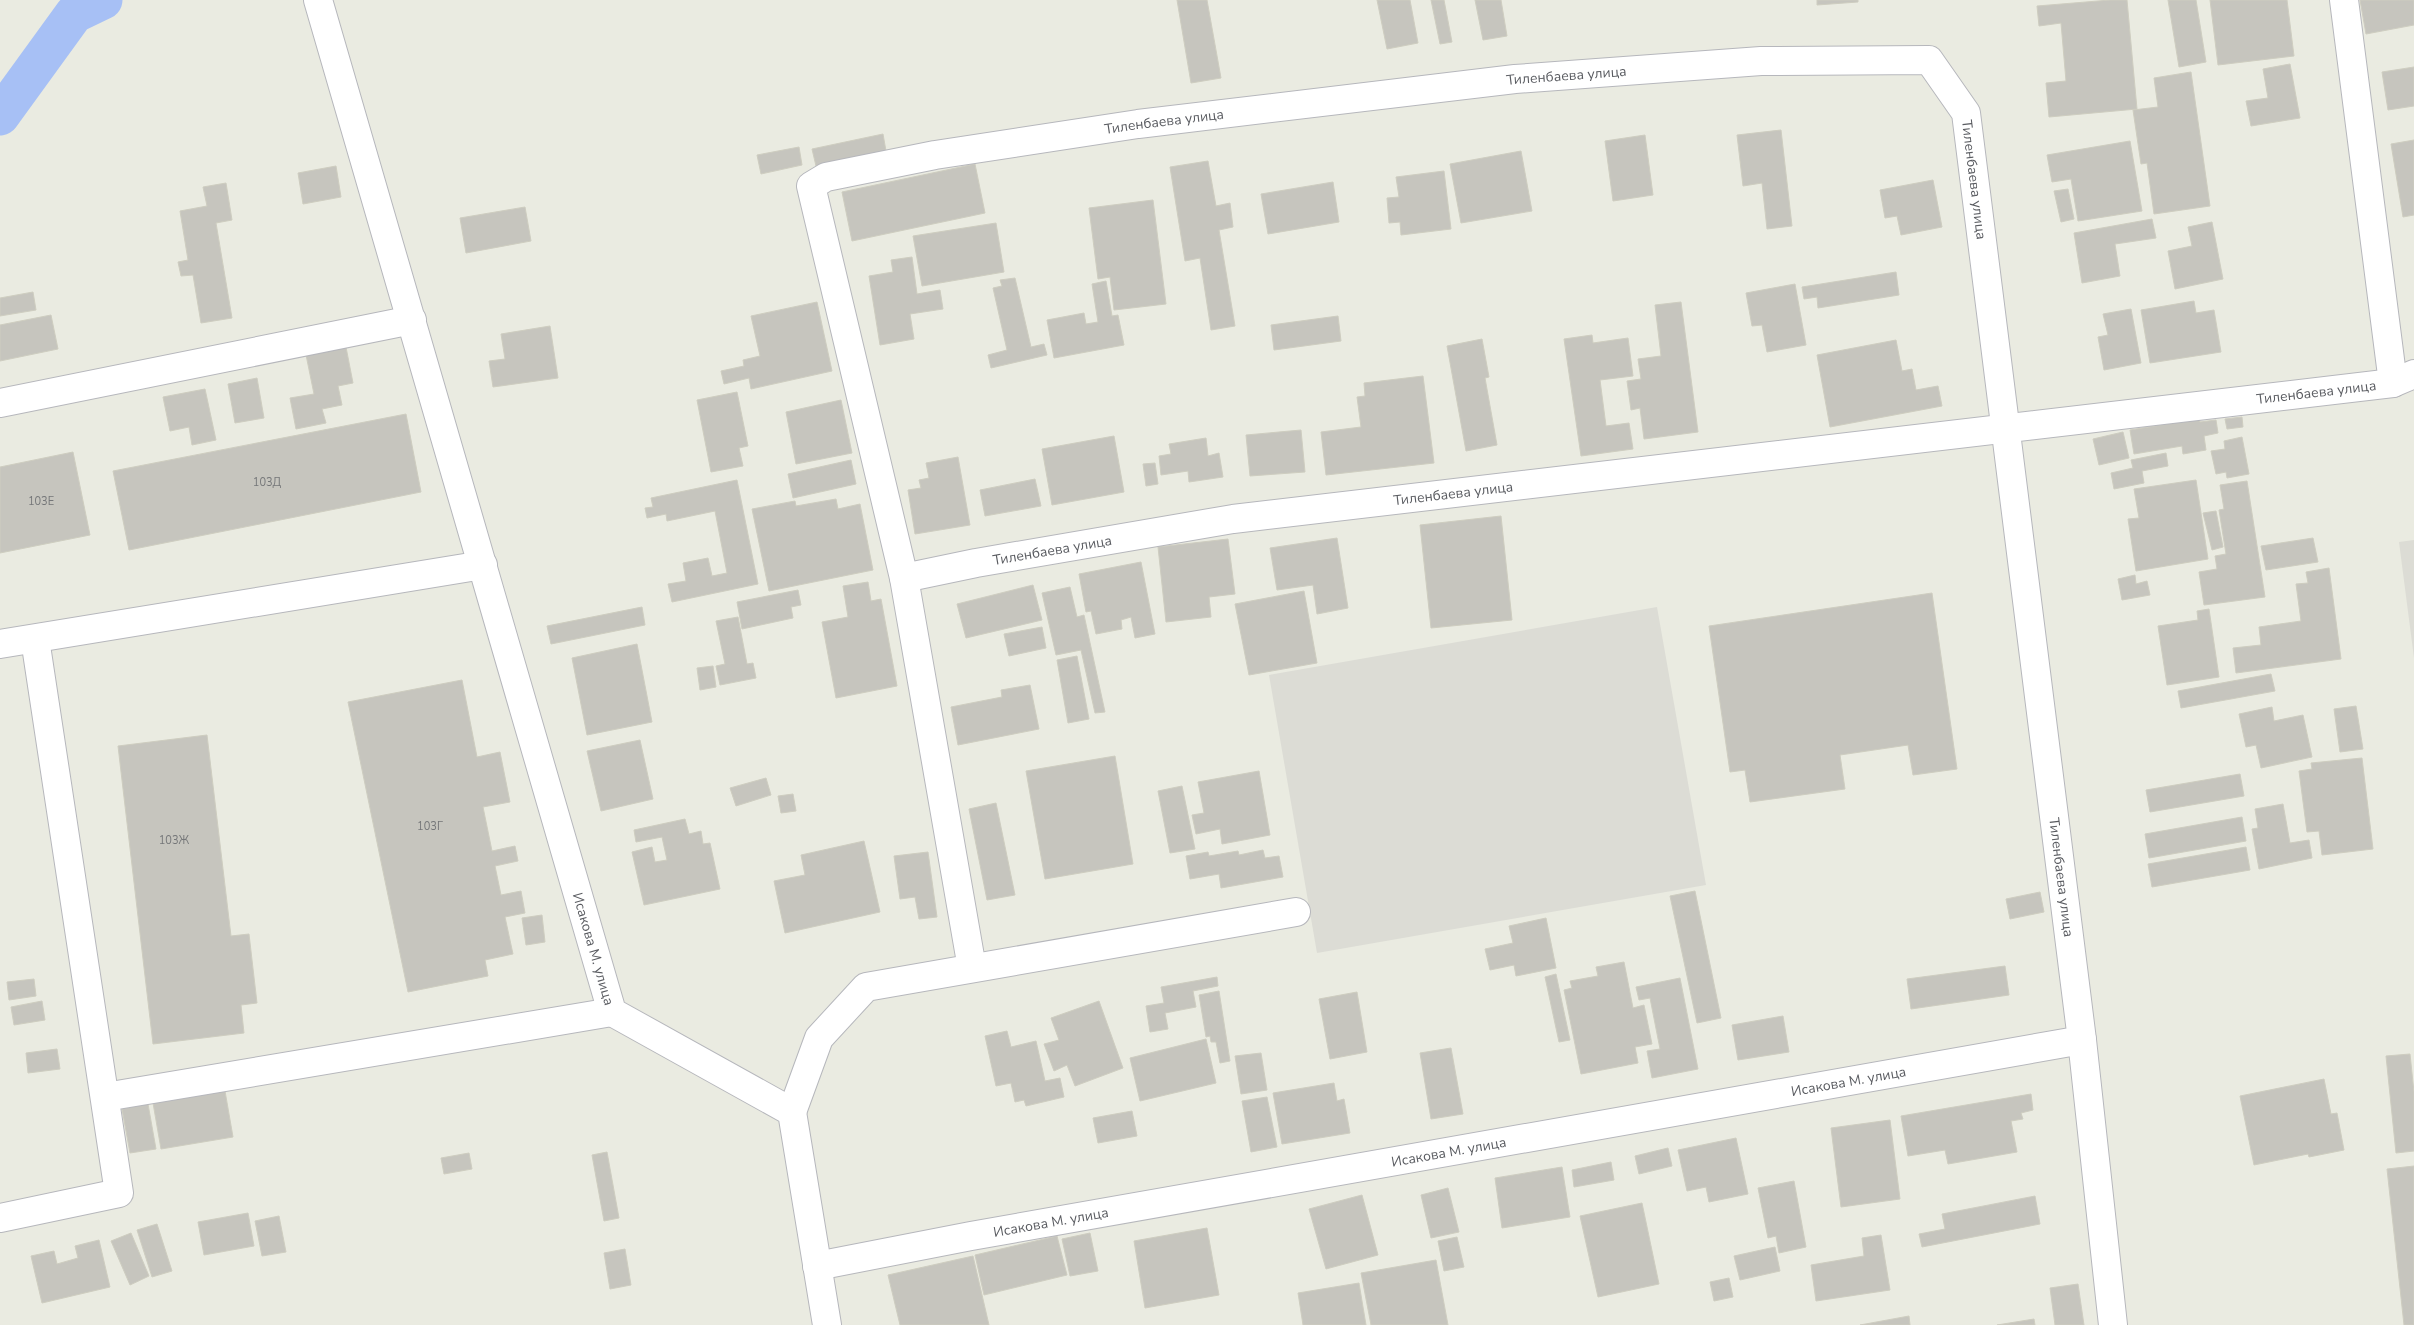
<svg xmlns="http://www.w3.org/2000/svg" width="2414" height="1325" font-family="'Nunito Sans',sans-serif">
<rect width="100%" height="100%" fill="#eaebe1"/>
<path fill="#dcdcd5" d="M 2414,540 L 2414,658 L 2399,542 Z
M 1657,607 L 1706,885 L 1317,953 L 1269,675 Z"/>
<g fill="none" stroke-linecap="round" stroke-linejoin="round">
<path stroke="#a7c0f5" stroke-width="39" d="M 0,116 L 74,14 L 103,0"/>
</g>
<path fill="#c6c5be" stroke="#cecdc0" d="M 1177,0 L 1207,0 L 1221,78 L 1191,83 Z
M 1377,0 L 1410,0 L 1418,43 L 1387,49 Z
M 1431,0 L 1444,0 L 1452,42 L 1440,44 Z
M 1475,0 L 1501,0 L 1507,36 L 1483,40 Z
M 1817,0 L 1858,0 L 1858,2 L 1817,5 Z
M 2110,0 L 2127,0 L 2137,109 L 2049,117 L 2046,83 L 2066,81 L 2061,23 L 2039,26 L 2037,6 Z
M 2168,0 L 2196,0 L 2206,62 L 2179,67 Z
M 2210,0 L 2287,0 L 2294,56 L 2218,65 Z
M 2360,0 L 2414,0 L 2414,25 L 2366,34 Z
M 2290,64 L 2300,118 L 2251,126 L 2246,101 L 2268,98 L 2263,69 Z
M 2414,67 L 2414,106 L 2388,110 L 2382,72 Z
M 2191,72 L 2210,206 L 2154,214 L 2147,163 L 2141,164 L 2133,110 L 2158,107 L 2154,78 Z
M 1781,130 L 1792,226 L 1767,229 L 1762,183 L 1743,186 L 1737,135 Z
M 883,134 L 886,151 L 816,166 L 812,149 Z
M 1645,135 L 1653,195 L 1613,201 L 1605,141 Z
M 2414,140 L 2414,215 L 2403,217 L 2391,144 Z
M 2130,141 L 2142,211 L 2078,221 L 2071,179 L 2052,182 L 2047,155 Z
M 799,147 L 802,165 L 761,174 L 757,155 Z
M 1521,151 L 1532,211 L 1461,223 L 1450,164 Z
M 1208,161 L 1216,206 L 1230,203 L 1233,227 L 1219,230 L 1235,326 L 1211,330 L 1200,258 L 1185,261 L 1170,167 Z
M 975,164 L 985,213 L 852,241 L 842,192 Z
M 336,166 L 341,197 L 303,204 L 298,173 Z
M 1444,171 L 1451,229 L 1401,235 L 1400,222 L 1389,223 L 1387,198 L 1399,197 L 1396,177 Z
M 1933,180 L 1942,227 L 1901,235 L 1897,216 L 1885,218 L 1880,190 Z
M 1333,182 L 1339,222 L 1268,234 L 1261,194 Z
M 226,183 L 232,220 L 216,223 L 232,318 L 201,323 L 193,275 L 181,276 L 178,262 L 188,260 L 180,211 L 207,206 L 203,187 Z
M 2068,189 L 2074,219 L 2061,222 L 2054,191 Z
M 1153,200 L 1166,304 L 1114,310 L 1110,277 L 1098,279 L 1089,208 Z
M 525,207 L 531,241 L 466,253 L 460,218 Z
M 2152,219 L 2156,238 L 2115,244 L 2120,276 L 2082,283 L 2074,233 Z
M 2212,222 L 2223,279 L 2175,289 L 2168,251 L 2192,246 L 2188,227 Z
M 996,223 L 1004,272 L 922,286 L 913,236 Z
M 912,257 L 917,294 L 940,290 L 943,309 L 910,314 L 914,339 L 880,345 L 869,276 L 893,272 L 891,260 Z
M 1896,272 L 1899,295 L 1818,308 L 1817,297 L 1804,299 L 1802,287 Z
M 1015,278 L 1031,347 L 1044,344 L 1047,355 L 991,368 L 988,355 L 1007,350 L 993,288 L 1002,286 L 1000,280 Z
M 1106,281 L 1112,316 L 1118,315 L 1124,345 L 1054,358 L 1047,320 L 1084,313 L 1086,324 L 1098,322 L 1092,284 Z
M 1795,284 L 1806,345 L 1767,352 L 1762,325 L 1752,326 L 1746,293 Z
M 33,292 L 36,310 L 0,316 L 0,298 Z
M 2194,301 L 2196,313 L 2214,310 L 2221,352 L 2150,363 L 2141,310 Z
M 817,302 L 832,371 L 751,389 L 749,378 L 724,384 L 721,371 L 744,366 L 743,360 L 760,356 L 751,316 Z
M 1681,302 L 1698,432 L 1644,439 L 1640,408 L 1631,410 L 1627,381 L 1641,379 L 1638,359 L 1661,356 L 1655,305 Z
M 2131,309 L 2141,363 L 2104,370 L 2098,337 L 2108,335 L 2103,314 Z
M 51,315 L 58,349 L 0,361 L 0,325 Z
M 1338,316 L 1341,341 L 1274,350 L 1271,325 Z
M 550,326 L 558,378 L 493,387 L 489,361 L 505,359 L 501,334 Z
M 1592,335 L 1593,343 L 1628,338 L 1633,376 L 1600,380 L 1606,426 L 1629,423 L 1633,449 L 1581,456 L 1564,339 Z
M 1482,339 L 1489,377 L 1485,378 L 1497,445 L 1466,451 L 1447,346 Z
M 1896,340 L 1902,371 L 1912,369 L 1916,390 L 1938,386 L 1942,406 L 1830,427 L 1817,355 Z
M 345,342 L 353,383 L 338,386 L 342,405 L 322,409 L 326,423 L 296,429 L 290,398 L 314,394 L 305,350 Z
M 1423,376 L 1434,463 L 1326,475 L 1321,432 L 1361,427 L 1357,397 L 1365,396 L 1364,383 Z
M 257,378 L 264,418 L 235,423 L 228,384 Z
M 205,389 L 216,440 L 192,445 L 189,427 L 170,431 L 163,397 Z
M 737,392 L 748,446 L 739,448 L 743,466 L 711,472 L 697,400 Z
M 841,400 L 852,453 L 796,464 L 786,412 Z
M 406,414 L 421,492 L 129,550 L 113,471 Z
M 2242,417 L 2243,427 L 2227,429 L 2225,419 Z
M 2199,419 L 2200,422 L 2216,420 L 2218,433 L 2204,436 L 2206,450 L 2183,454 L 2182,446 L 2134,454 L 2130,430 Z
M 1301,430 L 1305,472 L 1250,476 L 1246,435 Z
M 2123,432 L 2129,458 L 2099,465 L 2093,439 Z
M 1114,436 L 1124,492 L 1052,505 L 1042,449 Z
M 2242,437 L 2249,474 L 2227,478 L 2226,472 L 2216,474 L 2211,451 L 2225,449 L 2224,441 Z
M 1206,438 L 1208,456 L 1219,453 L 1223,477 L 1189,482 L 1188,471 L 1161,475 L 1159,456 L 1171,454 L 1169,444 Z
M 73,452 L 90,535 L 0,553 L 0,467 Z
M 2166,453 L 2168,466 L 2142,471 L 2144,483 L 2114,489 L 2111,473 L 2133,468 L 2131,460 Z
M 958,457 L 970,525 L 915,534 L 908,490 L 921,488 L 919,480 L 929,478 L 926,463 Z
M 851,460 L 856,484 L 793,498 L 788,474 Z
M 1155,463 L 1158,484 L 1146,486 L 1143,464 Z
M 1035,479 L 1041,506 L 985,516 L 980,490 Z
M 737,480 L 758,584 L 672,602 L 668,584 L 686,581 L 683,563 L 708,558 L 712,576 L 727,573 L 715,511 L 667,521 L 666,514 L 647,518 L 645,508 L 653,507 L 651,498 Z
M 2196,480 L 2208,559 L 2136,571 L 2128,519 L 2139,518 L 2134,489 Z
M 2247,481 L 2265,597 L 2204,605 L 2199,572 L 2217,569 L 2215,556 L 2226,554 L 2219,510 L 2224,509 L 2220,485 Z
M 836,499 L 838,509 L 860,504 L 873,570 L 769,591 L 752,509 L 795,501 L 796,506 Z
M 2216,511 L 2223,547 L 2212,550 L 2203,513 Z
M 1501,516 L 1512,620 L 1431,628 L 1420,525 Z
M 1337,538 L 1348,608 L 1317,614 L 1313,585 L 1277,590 L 1270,548 Z
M 2313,538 L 2318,562 L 2266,570 L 2261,546 Z
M 1228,539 L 1235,594 L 1209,597 L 1211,617 L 1166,622 L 1158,547 Z
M 1141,562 L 1155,634 L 1135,638 L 1131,617 L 1121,620 L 1122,629 L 1096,634 L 1091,611 L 1086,612 L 1079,574 Z
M 2329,568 L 2341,659 L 2236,673 L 2233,648 L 2261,645 L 2259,627 L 2301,621 L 2296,584 L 2308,583 L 2306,572 Z
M 2135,575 L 2136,584 L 2147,581 L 2150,595 L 2122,600 L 2118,579 Z
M 868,582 L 871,601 L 881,599 L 897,686 L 836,698 L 822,622 L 848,617 L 843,586 Z
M 1033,585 L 1042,620 L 966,638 L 957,604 Z
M 1070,587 L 1077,617 L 1084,615 L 1105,712 L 1095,713 L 1081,650 L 1056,655 L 1042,593 Z
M 798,590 L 801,605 L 791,607 L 793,618 L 742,629 L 737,602 Z
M 1304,591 L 1317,663 L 1249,675 L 1235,604 Z
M 1932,593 L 1957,769 L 1913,775 L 1908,745 L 1840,755 L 1845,789 L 1750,802 L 1745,770 L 1730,772 L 1709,626 Z
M 642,607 L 645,625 L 551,644 L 547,626 Z
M 2209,609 L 2219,677 L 2167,685 L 2158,626 L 2198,620 L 2197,611 Z
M 738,617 L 747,664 L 753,663 L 756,678 L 720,685 L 716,666 L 725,664 L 716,621 Z
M 1042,627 L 1046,648 L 1009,656 L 1004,634 Z
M 637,644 L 652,722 L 587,735 L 572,658 Z
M 1077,656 L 1089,719 L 1068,723 L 1057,660 Z
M 713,666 L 716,687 L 700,690 L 697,668 Z
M 2271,674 L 2275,691 L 2181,708 L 2178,691 Z
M 462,680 L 477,757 L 500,752 L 510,802 L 483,807 L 492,851 L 515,846 L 518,861 L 495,866 L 501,895 L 521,891 L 525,913 L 505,917 L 513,954 L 485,960 L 488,976 L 408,992 L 348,702 Z
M 1030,685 L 1039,729 L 958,745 L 951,707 L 1002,697 L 1001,690 Z
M 2356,706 L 2363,749 L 2340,752 L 2334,709 Z
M 2272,707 L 2274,721 L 2303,715 L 2312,757 L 2261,768 L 2256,745 L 2246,747 L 2239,714 Z
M 207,735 L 231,936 L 249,934 L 257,1003 L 241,1005 L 244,1033 L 153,1044 L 118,746 Z
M 640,740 L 653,799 L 601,811 L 587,751 Z
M 1115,756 L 1133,864 L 1045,879 L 1026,771 Z
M 2362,758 L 2373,849 L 2322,855 L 2319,831 L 2307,832 L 2299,771 L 2312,769 L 2311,763 Z
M 1259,771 L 1270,835 L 1222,844 L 1220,829 L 1196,834 L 1192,815 L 1204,813 L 1198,782 Z
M 2240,774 L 2244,796 L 2150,812 L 2146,790 Z
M 766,778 L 771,795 L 736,806 L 730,788 Z
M 1182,786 L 1195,849 L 1170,853 L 1158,791 Z
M 793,794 L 796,811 L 781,813 L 778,796 Z
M 996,803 L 1015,895 L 987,900 L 969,809 Z
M 2283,804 L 2290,843 L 2309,840 L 2312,858 L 2259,869 L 2252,829 L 2258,828 L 2255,809 Z
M 2242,817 L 2246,841 L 2149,858 L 2145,834 Z
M 685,819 L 689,834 L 701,831 L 703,844 L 710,843 L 720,889 L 644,905 L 632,852 L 652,847 L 655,862 L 667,860 L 662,837 L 636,842 L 634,830 Z
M 864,841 L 880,912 L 785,933 L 774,881 L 805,875 L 801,855 Z
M 2246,847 L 2250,870 L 2152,887 L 2148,864 Z
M 1263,850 L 1265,858 L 1279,856 L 1283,877 L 1221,888 L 1219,874 L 1190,879 L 1186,856 L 1208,852 L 1209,856 L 1238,851 L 1239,855 Z
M 928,852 L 937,917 L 919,919 L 915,897 L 900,899 L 894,856 Z
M 1695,891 L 1721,1018 L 1697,1023 L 1670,896 Z
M 2040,892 L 2044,912 L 2010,919 L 2006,899 Z
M 542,915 L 545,942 L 526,945 L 522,918 Z
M 1546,918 L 1556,968 L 1516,976 L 1514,965 L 1490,970 L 1485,949 L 1513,943 L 1509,926 Z
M 1624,962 L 1633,1008 L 1644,1005 L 1652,1044 L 1635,1047 L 1638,1063 L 1581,1074 L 1564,990 L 1572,988 L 1570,981 L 1598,976 L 1596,967 Z
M 2005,966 L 2009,995 L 1911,1009 L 1907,979 Z
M 1556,974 L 1570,1040 L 1559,1042 L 1545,977 Z
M 1217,977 L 1218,986 L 1193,991 L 1196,1007 L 1165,1013 L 1168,1029 L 1150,1032 L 1146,1006 L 1164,1003 L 1161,987 Z
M 1680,978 L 1698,1069 L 1652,1078 L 1647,1051 L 1660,1049 L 1650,998 L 1639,1000 L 1636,987 Z
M 34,979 L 36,996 L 9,1000 L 7,982 Z
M 1219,991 L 1230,1061 L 1220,1063 L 1216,1042 L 1211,1042 L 1210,1036 L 1206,1037 L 1199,995 Z
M 1357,992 L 1367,1052 L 1330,1059 L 1319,999 Z
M 42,1001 L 45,1020 L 14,1025 L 11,1007 Z
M 1099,1001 L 1123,1068 L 1075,1086 L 1067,1065 L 1054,1071 L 1044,1044 L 1059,1040 L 1051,1018 Z
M 1783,1016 L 1789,1052 L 1738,1060 L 1732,1025 Z
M 1007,1031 L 1011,1047 L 1036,1041 L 1045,1081 L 1060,1078 L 1064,1097 L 1026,1106 L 1024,1100 L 1015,1102 L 1011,1083 L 996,1086 L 985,1036 Z
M 1206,1039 L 1216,1083 L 1140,1101 L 1130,1058 Z
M 1451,1048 L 1463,1114 L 1431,1119 L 1420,1053 Z
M 57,1049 L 60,1069 L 28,1073 L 26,1053 Z
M 1261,1053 L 1267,1090 L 1241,1094 L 1235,1056 Z
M 2410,1054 L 2414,1092 L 2414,1151 L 2396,1153 L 2386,1056 Z
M 2324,1079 L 2331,1114 L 2337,1113 L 2344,1150 L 2309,1157 L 2308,1154 L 2254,1165 L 2240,1096 Z
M 1334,1083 L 1337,1101 L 1344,1099 L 1350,1133 L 1282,1144 L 1273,1093 Z
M 225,1091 L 233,1137 L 161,1149 L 153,1103 Z
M 2031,1094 L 2033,1110 L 2021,1113 L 2023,1119 L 2011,1121 L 2017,1152 L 1948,1164 L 1945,1150 L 1908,1156 L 1901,1116 Z
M 1267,1097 L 1277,1147 L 1251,1152 L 1242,1101 Z
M 148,1104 L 156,1149 L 130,1153 L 122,1109 Z
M 1132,1111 L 1137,1136 L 1098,1143 L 1093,1118 Z
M 1890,1120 L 1900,1199 L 1841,1207 L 1831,1128 Z
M 1736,1138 L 1748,1194 L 1709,1202 L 1706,1187 L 1687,1191 L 1678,1150 Z
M 1668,1148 L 1672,1166 L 1639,1174 L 1635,1156 Z
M 607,1152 L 619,1218 L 604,1221 L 592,1155 Z
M 469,1153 L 472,1169 L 444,1174 L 441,1158 Z
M 1611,1162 L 1614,1180 L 1574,1187 L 1572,1170 Z
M 2414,1166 L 2414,1325 L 2404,1325 L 2387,1169 Z
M 1562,1167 L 1570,1217 L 1502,1228 L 1495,1178 Z
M 1794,1181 L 1806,1247 L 1779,1253 L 1776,1236 L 1768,1238 L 1758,1188 Z
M 1448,1188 L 1459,1232 L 1431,1238 L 1421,1195 Z
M 1362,1195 L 1378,1255 L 1326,1269 L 1309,1209 Z
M 2035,1196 L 2040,1224 L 1922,1247 L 1919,1234 L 1945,1229 L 1942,1214 Z
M 1642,1203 L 1659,1284 L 1598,1297 L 1580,1216 Z
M 248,1213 L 254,1246 L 204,1255 L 198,1222 Z
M 279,1216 L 286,1252 L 262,1256 L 255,1221 Z
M 157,1224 L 172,1271 L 152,1277 L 137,1230 Z
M 1207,1228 L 1219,1295 L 1145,1308 L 1134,1241 Z
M 131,1233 L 149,1276 L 130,1285 L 111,1241 Z
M 1090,1233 L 1098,1271 L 1070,1276 L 1062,1239 Z
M 1881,1235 L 1890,1290 L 1816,1301 L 1811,1265 L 1864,1256 L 1862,1238 Z
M 1057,1236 L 1067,1275 L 984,1295 L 975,1255 Z
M 1457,1237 L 1464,1267 L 1444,1271 L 1438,1241 Z
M 99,1240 L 110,1287 L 42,1303 L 31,1256 L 54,1251 L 57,1264 L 78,1258 L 75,1246 Z
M 1775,1247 L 1780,1271 L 1740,1280 L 1734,1256 Z
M 625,1249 L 631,1285 L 610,1289 L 604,1253 Z
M 973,1256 L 989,1325 L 900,1325 L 888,1275 Z
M 1436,1260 L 1448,1325 L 1371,1325 L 1361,1273 Z
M 1729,1278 L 1733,1297 L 1714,1301 L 1710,1282 Z
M 1359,1283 L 1366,1325 L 1303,1325 L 1298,1293 Z
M 2078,1284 L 2084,1325 L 2055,1325 L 2050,1288 Z
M 1909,1316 L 1910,1325 L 1860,1325 Z
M 2034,1319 L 2035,1325 L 1997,1325 Z"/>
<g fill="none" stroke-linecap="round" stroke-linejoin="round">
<defs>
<g id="minor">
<path id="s1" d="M 318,0 L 612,1012 L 792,1112 L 827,1325"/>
<path d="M 2344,0 L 2393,383"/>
<path d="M 0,403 L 412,320"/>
<path id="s2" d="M 904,578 L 976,563 L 1233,519 L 2393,383 L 2414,374"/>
<path d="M 0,644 L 483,565"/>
<path id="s3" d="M 972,968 L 904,578 L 811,186 L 826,177 L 935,155 L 1138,124 L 1515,79 L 1761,61 L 1929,60 L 1966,113 L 2082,1040 L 2113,1325"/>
<path d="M 105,1097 L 612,1012"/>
<path d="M 792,1112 L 819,1038 L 866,987 L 1296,912"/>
<path d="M 0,1218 L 119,1193 L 35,639"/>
<path id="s4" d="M 817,1266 L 971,1236 L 2082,1040"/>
</g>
</defs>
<use href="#minor" stroke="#b6b7bc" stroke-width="30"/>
<use href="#minor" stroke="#fff" stroke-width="28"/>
</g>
<g text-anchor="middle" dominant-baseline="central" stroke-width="4" stroke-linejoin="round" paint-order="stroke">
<g font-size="11" fill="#747678">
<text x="267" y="482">103Д</text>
<text x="41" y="501">103Е</text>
<text x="430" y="826">103Г</text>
<text x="174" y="840">103Ж</text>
</g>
<g font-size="14" fill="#595b60" stroke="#fff">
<text stroke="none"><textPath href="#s3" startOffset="1564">Тиленбаева улица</textPath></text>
<text stroke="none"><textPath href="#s3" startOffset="1159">Тиленбаева улица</textPath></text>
<text stroke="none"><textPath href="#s3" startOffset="2059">Тиленбаева улица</textPath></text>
<text stroke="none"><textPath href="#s2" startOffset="1425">Тиленбаева улица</textPath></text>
<text stroke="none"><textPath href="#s2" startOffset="556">Тиленбаева улица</textPath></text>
<text stroke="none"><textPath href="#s2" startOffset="151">Тиленбаева улица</textPath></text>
<text stroke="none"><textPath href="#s3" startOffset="2762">Тиленбаева улица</textPath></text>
<text stroke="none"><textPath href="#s1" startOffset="988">Исакова М. улица</textPath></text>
<text stroke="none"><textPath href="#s4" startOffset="1048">Исакова М. улица</textPath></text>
<text stroke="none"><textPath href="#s4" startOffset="642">Исакова М. улица</textPath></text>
<text stroke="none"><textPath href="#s4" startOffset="238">Исакова М. улица</textPath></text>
</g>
</g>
</svg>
